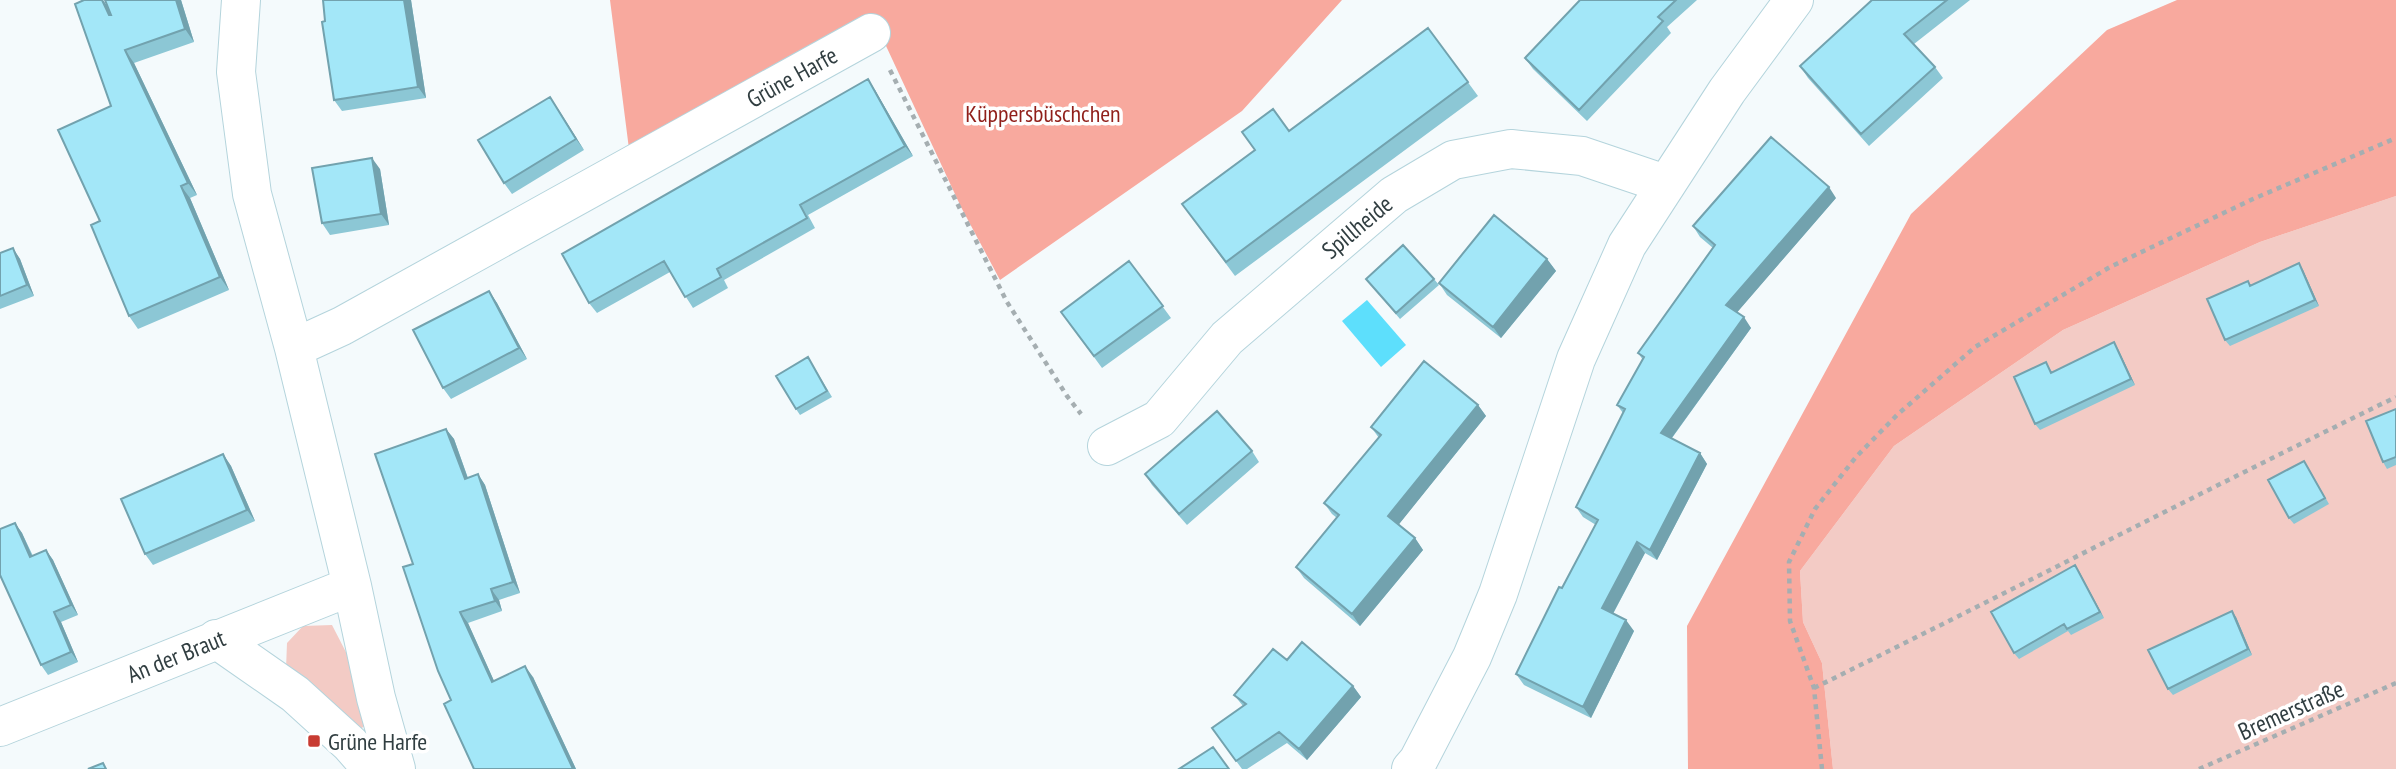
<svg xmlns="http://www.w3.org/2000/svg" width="2396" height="769" font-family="'PT Sans Narrow',sans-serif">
<rect width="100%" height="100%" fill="#f4fafc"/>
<path fill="#f3cbc5" d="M 2396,196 L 2396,769 L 1833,769 L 1822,663 L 1803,622 L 1800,571 L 1894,446 L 2063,330 L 2260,242 Z
M 332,625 L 349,658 L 368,724 L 357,731 L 286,669 L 287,643 L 303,626 Z"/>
<path fill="#f8a99e" d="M 610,0 L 1342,0 L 1242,111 L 1000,280 L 961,207 L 880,33 L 629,149 Z
M 2177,0 L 2396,0 L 2396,196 L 2260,242 L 2063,330 L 1894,446 L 1800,571 L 1803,622 L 1822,663 L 1833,769 L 1688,769 L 1687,626 L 1911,214 L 2107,30 Z"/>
<path fill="#5ddffc" d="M 1367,300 L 1406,345 L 1381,367 L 1342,321 Z"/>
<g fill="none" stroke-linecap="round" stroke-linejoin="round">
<defs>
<path id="minor" d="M 241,0 L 236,72 L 252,194 L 294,348 L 352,586 L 376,698 L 396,769
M 294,348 L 342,326 L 871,33
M 1107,446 L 1159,419 L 1227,338 L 1394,195 L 1453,160 L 1511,149 L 1582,156 L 1665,184
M 216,639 L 295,694 L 350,744 L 372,769
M 0,727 L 352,586
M 1411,769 L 1418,761 L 1472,657 L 1498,594 L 1576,359 L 1627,245 L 1727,91 L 1794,0"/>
</defs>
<use href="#minor" stroke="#b4d4dc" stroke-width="40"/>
<path stroke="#a5aeb1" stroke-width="4.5" stroke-dasharray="5 5" stroke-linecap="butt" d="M 890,70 L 1007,302 L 1067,396 L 1081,414
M 1814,688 C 2009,592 2201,492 2396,397
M 1822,769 L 1814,688 L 1790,621 L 1789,562 L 1815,509 L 1856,457 L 1897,415 L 1975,347 L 2110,267 L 2253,199 L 2396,138
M 2199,769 L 2396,683"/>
<use href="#minor" stroke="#fff" stroke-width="38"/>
</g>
<path fill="#8cc7d5" d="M 105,0 L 181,0 L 194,42 L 134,63 L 197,195 L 190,198 L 229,290 L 138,329 L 129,316 L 100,221 L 111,106 L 107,6 Z
M 323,0 L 411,0 L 426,98 L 342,111 L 334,100 Z
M 1580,0 L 1697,0 L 1667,27 L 1671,33 L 1587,121 L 1533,69 L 1525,58 Z
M 1872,0 L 1970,0 L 1914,44 L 1935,67 L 1943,78 L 1869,146 L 1808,78 L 1800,66 Z
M 1428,28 L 1478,96 L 1235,276 L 1192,218 L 1289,131 Z
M 875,90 L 913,156 L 808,215 L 815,228 L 724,280 L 728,288 L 693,308 L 670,272 L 597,313 L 589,303 Z
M 558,109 L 584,150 L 512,194 L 504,183 Z
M 380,169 L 389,225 L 330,235 L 322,223 Z
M 1836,198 L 1737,312 L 1751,328 L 1672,438 L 1700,453 L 1707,464 L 1657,560 L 1645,553 L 1613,614 L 1634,631 L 1591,718 L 1524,685 L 1516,674 L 1596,525 L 1583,517 L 1576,507 L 1623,413 L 1617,405 L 1643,360 L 1638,353 L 1713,248 L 1700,237 L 1693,226 Z
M 13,249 L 20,259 L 34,296 L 0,309 L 0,253 Z
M 1547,259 L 1556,271 L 1501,338 L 1447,295 L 1439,283 Z
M 1129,261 L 1171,318 L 1102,368 L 1061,312 Z
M 2303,270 L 2319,306 L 2230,346 L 2225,340 L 2248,281 L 2251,285 Z
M 1366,279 L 1434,279 L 1439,285 L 1400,319 Z
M 489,291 L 497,303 L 527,359 L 451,399 L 443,388 Z
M 2118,349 L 2135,385 L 2040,430 L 2035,424 L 2046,362 L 2052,372 Z
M 808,357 L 832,397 L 800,415 L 796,409 Z
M 1478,405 L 1486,416 L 1398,525 L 1415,538 L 1423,550 L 1360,626 L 1304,578 L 1296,567 L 1337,518 L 1332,514 L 1324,503 L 1379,438 L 1371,427 Z
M 2396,409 L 2396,465 L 2387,469 L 2383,462 Z
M 446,429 L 454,439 L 468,478 L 478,474 L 485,485 L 520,593 L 499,600 L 502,611 L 468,623 L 494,681 L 533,677 L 576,769 L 474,769 L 451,700 L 413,564 Z
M 1252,451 L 1259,462 L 1187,525 L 1152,485 L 1145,474 Z
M 223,454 L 231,466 L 255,521 L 153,565 L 145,554 Z
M 2308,467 L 2329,504 L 2294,524 L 2289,518 Z
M 15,523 L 22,533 L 33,556 L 46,550 L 53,560 L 78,615 L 61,622 L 78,662 L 48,675 L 41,665 Z
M 2075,565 L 2104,618 L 2071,635 L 2068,631 L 2019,659 L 2014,653 Z
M 2236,617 L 2252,655 L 2173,695 L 2168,689 Z
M 1287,660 L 1353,686 L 1361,697 L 1307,760 L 1287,743 L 1247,769 L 1242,769 L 1212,728 L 1243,706 L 1234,695 Z"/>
<path fill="#72a2ae" d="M 102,0 L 103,0 L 108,7 L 118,28 L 109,15 Z
M 176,0 L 181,0 L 194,42 L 185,29 Z
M 404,0 L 411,0 L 426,98 L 418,87 Z
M 125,50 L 134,63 L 197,195 L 188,183 Z
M 868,79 L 875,90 L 913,156 L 905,146 Z
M 550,97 L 558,109 L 584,150 L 576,139 Z
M 372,158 L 380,169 L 389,225 L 381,214 Z
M 181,186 L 190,198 L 229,290 L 220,277 Z
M 1829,187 L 1836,198 L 1734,316 L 1726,305 Z
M 13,248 L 20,259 L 34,296 L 27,285 Z
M 1547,259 L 1556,271 L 1501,338 L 1493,327 Z
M 2299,263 L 2303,270 L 2319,306 L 2315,300 Z
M 489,291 L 497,303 L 527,359 L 519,348 Z
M 1744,317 L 1751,328 L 1668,443 L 1661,433 Z
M 2114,342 L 2118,349 L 2135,385 L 2131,379 Z
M 1478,405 L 1486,416 L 1396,528 L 1388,516 Z
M 446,429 L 454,439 L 472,490 L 465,479 Z
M 1700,453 L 1707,464 L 1657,560 L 1650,550 Z
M 223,454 L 231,466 L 255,521 L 247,510 Z
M 478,474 L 485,485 L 520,593 L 513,582 Z
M 15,523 L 22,533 L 37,567 L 30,557 Z
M 1415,538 L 1423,550 L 1360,626 L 1352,614 Z
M 1637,542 L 1645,553 L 1610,619 L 1602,608 Z
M 46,550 L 53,560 L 78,615 L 71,605 Z
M 2075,565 L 2079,571 L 2104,618 L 2100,612 Z
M 491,589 L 499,600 L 502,611 L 495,601 Z
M 2232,611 L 2236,617 L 2252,655 L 2248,649 Z
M 54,612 L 61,622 L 78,662 L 71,652 Z
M 460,612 L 468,623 L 499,692 L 492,682 Z
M 1626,620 L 1634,631 L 1591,718 L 1583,707 Z
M 525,666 L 533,677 L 576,769 L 573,769 Z
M 1353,686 L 1361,697 L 1307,760 L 1299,749 Z"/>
<path fill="#a3e7f8" stroke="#72a2ae" stroke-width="2" d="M 84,0 L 102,0 L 109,15 L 111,15 L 105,0 L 176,0 L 185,29 L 125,50 L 188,183 L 181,186 L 220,277 L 129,316 L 91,225 L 100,221 L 58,130 L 111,106 L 75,4 Z
M 323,0 L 404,0 L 418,87 L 334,100 L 322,22 L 325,21 Z
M 1580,0 L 1676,0 L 1658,17 L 1663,21 L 1579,110 L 1525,58 Z
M 1872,0 L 1947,0 L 1904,34 L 1935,67 L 1861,134 L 1800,66 Z
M 1428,28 L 1468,82 L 1226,262 L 1182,204 L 1255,150 L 1242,132 L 1273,109 L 1289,131 Z
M 868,79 L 905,146 L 800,205 L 807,218 L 717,269 L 721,277 L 685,297 L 664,261 L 589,303 L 562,254 Z
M 550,97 L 576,139 L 504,183 L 478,140 Z
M 1771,137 L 1829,187 L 1726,305 L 1744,317 L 1661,433 L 1700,453 L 1650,550 L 1637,542 L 1602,608 L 1626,620 L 1583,707 L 1516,674 L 1559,587 L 1562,588 L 1598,520 L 1576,507 L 1625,409 L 1617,405 L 1644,357 L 1638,353 L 1715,245 L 1693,226 Z
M 372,158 L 381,214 L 322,223 L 312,168 Z
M 1494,215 L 1547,259 L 1493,327 L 1439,283 Z
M 1403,245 L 1434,279 L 1396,313 L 1366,279 Z
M 13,248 L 27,285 L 0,296 L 0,253 Z
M 1129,261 L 1163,306 L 1094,356 L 1061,312 Z
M 2299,263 L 2315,300 L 2225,340 L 2207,299 L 2248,281 L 2250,286 Z
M 489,291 L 519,348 L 443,388 L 413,330 Z
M 2114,342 L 2131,379 L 2035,424 L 2014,377 L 2046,362 L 2051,373 Z
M 808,357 L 827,391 L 796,409 L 776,376 Z
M 1424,361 L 1478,405 L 1388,516 L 1415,538 L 1352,614 L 1296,567 L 1339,515 L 1324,503 L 1381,435 L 1371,427 Z
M 2396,409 L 2396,457 L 2383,462 L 2366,421 Z
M 1217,411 L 1252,451 L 1179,514 L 1145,474 Z
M 446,429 L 465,479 L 478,474 L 513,582 L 491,589 L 495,601 L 460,612 L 492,682 L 525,666 L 573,769 L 474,769 L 444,704 L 451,700 L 438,671 L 403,567 L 413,564 L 375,454 Z
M 223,454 L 247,510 L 145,554 L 121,499 Z
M 2304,461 L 2325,498 L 2289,518 L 2268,480 Z
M 15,523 L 30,557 L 46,550 L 71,605 L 54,612 L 71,652 L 41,665 L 0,575 L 0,529 Z
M 2075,565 L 2100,612 L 2067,629 L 2064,624 L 2014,653 L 1991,612 Z
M 2232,611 L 2248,649 L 2168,689 L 2148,650 Z
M 1302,642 L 1353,686 L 1299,749 L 1279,732 L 1236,761 L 1212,728 L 1246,704 L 1234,695 L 1273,649 L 1287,660 Z
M 1213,747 L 1229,769 L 1179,769 Z
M 103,763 L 106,769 L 88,769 Z"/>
<rect fill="#c83b32" stroke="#fff" stroke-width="2.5" x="307" y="734" width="14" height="14" rx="3.5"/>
<g text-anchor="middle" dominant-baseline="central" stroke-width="7" stroke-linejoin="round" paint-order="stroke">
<g font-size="24" fill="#313e41" stroke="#fff">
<text transform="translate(792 77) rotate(-29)">Grüne Harfe</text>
<text transform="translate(1357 227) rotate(-40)">Spillheide</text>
<text transform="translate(176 656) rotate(-22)">An der Braut</text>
<text transform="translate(2291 710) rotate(-24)">Bremerstraße</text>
</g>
<g font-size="24" fill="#901f1a" stroke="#fff">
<text x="1043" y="113">Küppersbüschchen</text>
</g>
<g font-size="24" fill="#313e41" stroke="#fff" text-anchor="start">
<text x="328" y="741">Grüne Harfe</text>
</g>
</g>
</svg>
